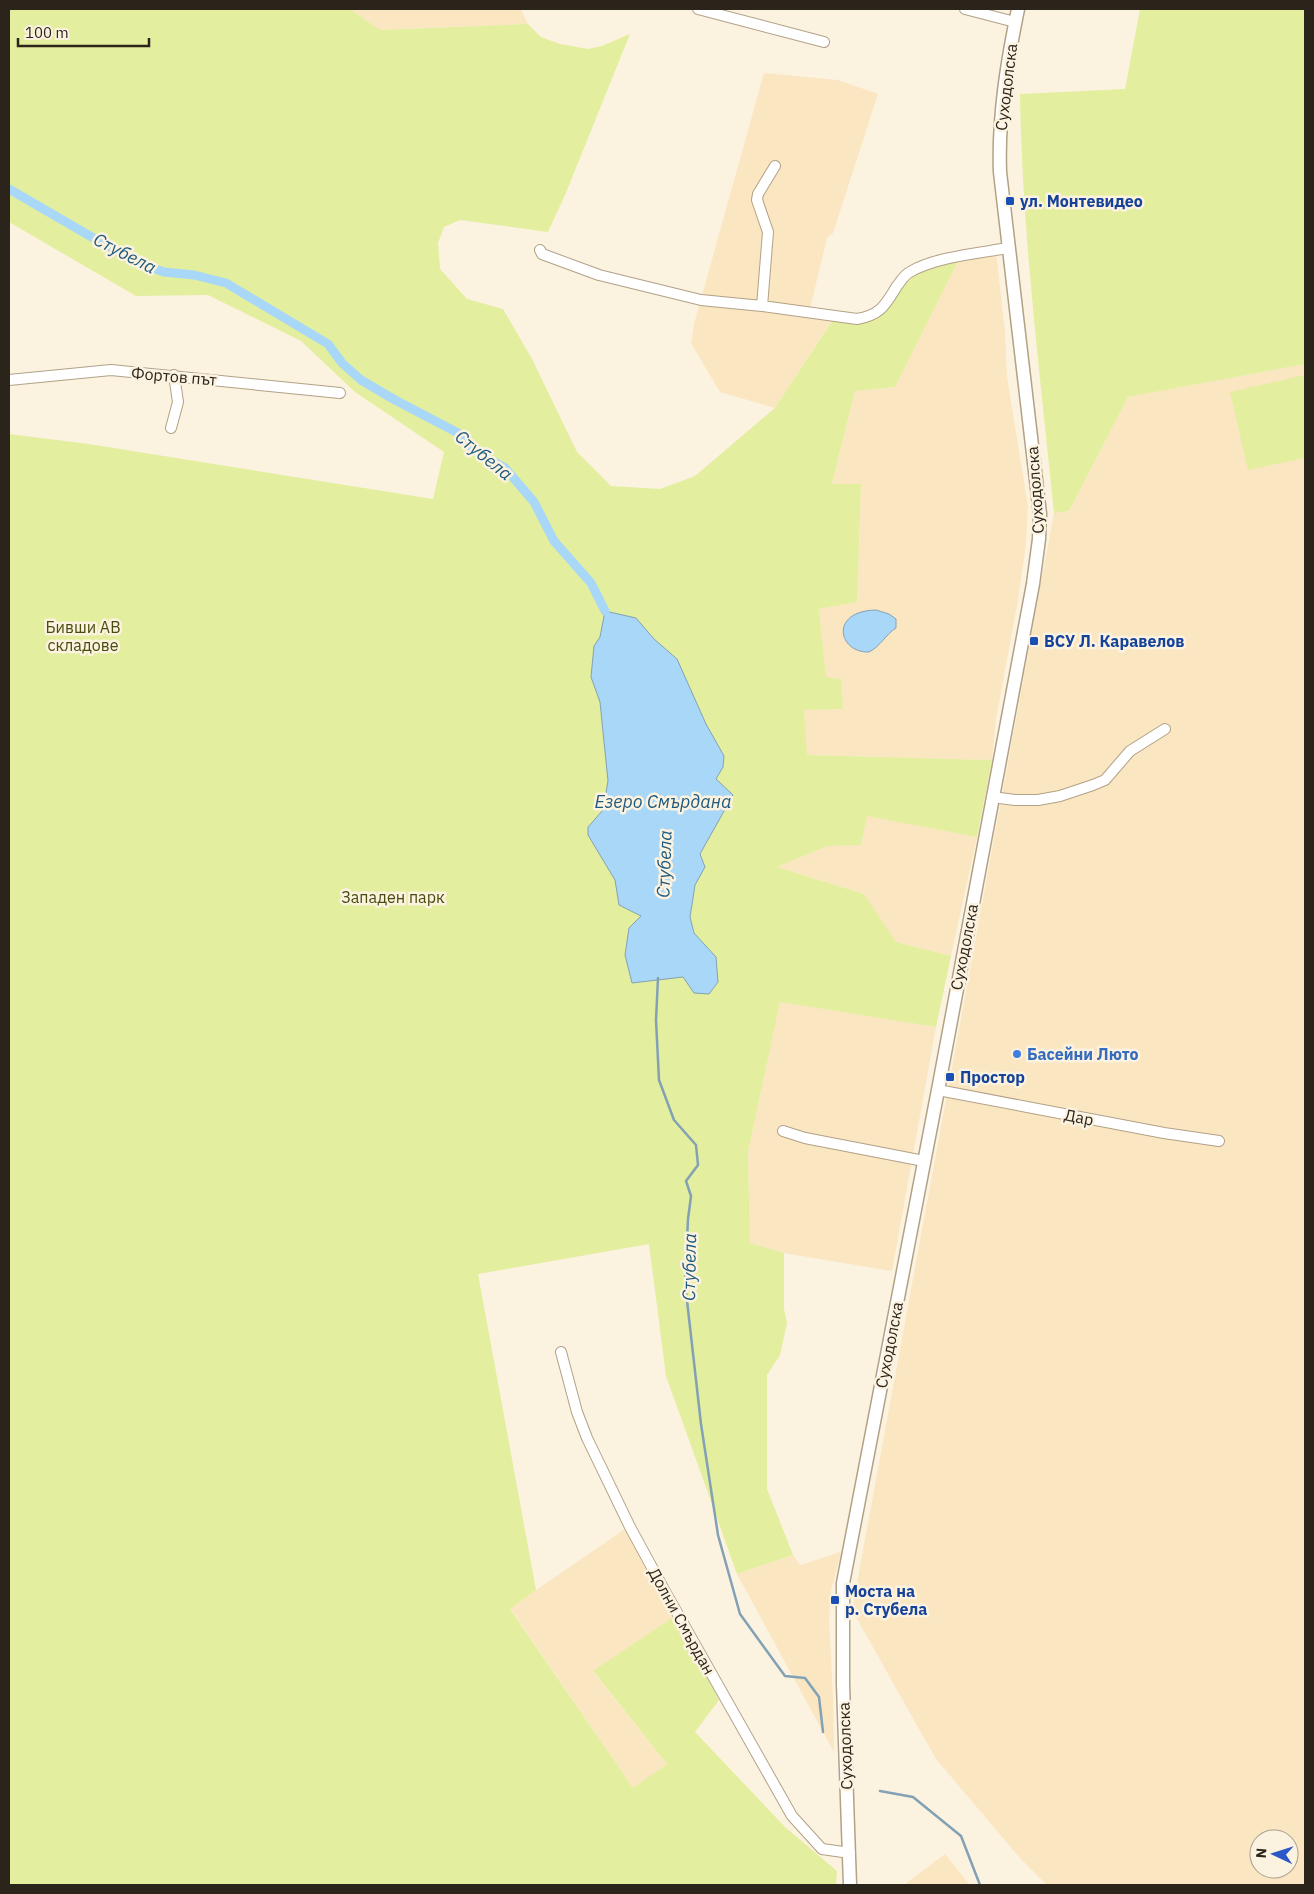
<svg xmlns="http://www.w3.org/2000/svg" width="1314" height="1894" font-family="'IBM Plex Sans',sans-serif">
<rect width="100%" height="100%" fill="#fcf2e0"/>
<path fill="#fbe6c2" fill-rule="evenodd" d="M 350,9 L 521,9 L 528,24 L 380,30 Z
M 764,73 L 838,80 L 878,94 L 833,233 L 827,238 L 809,313 L 834,317 L 775,408 L 720,392 L 691,343 L 694,324 Z
M 996,253 L 1005,331 L 1007,377 L 1028,506 L 1026,544 L 1018,600 L 996,719 L 992,760 L 806,755 L 804,710 L 842,709 L 826,678 L 819,609 L 857,601 L 861,484 L 832,485 L 855,391 L 895,387 L 958,261 Z
M 1305,364 L 1305,1885 L 1047,1885 L 1020,1858 L 936,1759 L 852,1610 L 1054,513 L 1069,511 L 1128,397 ZM 1259,1839 L 1289,1839 L 1289,1869 L 1259,1869 Z
M 866,815 L 977,837 L 951,956 L 896,942 L 864,894 L 777,867 L 828,846 L 861,845 Z
M 780,1001 L 936,1027 L 892,1271 L 784,1253 L 750,1243 L 748,1152 Z
M 628,1527 L 675,1616 L 593,1672 L 667,1764 L 633,1788 L 510,1608 Z
M 841,1552 L 831,1591 L 829,1619 L 833,1698 L 834,1752 L 737,1574 L 793,1555 L 800,1565 Z
M 945,1854 L 970,1885 L 904,1885 Z"/>
<path fill="#e3ee9e" d="M 9,9 L 350,9 L 380,30 L 528,24 L 541,37 L 560,44 L 588,49 L 602,46 L 630,34 L 565,195 L 548,232 L 460,220 L 444,227 L 438,243 L 440,269 L 467,299 L 503,309 L 532,359 L 577,452 L 611,486 L 660,489 L 695,476 L 775,408 L 832,321 L 858,322 L 871,320 L 909,276 L 932,267 L 958,261 L 895,387 L 855,391 L 832,484 L 861,484 L 857,602 L 819,609 L 826,677 L 841,679 L 843,709 L 804,710 L 807,755 L 992,760 L 977,837 L 867,816 L 861,845 L 828,846 L 777,867 L 864,894 L 896,942 L 951,956 L 936,1027 L 780,1002 L 748,1152 L 750,1243 L 784,1253 L 784,1309 L 787,1323 L 780,1355 L 767,1375 L 767,1489 L 793,1555 L 737,1574 L 666,1376 L 649,1244 L 478,1274 L 536,1590 L 510,1609 L 633,1788 L 667,1764 L 593,1671 L 675,1616 L 719,1700 L 695,1732 L 785,1827 L 837,1871 L 836,1885 L 9,1885 L 9,434 L 89,444 L 433,499 L 444,452 L 355,392 L 301,341 L 208,295 L 136,296 L 9,222 Z
M 1140,9 L 1305,9 L 1305,364 L 1128,397 L 1069,511 L 1054,513 C 1040,373 1022,234 1020,94 L 1125,89 Z
M 1305,375 L 1305,458 L 1248,470 L 1230,392 Z"/>
<path fill="#a9d7f7" stroke="#83a1b5" d="M 876,610 L 889,614 L 896,619 L 896,628 C 885,635 881,646 869,652 C 838,653 829,611 876,610 Z
M 605,611 L 636,618 L 654,639 L 677,659 L 706,724 L 724,756 L 723,767 L 716,779 L 733,795 L 700,854 L 705,867 L 695,885 L 690,917 L 694,933 L 716,957 L 718,982 L 709,994 L 694,993 L 683,977 L 632,983 L 625,955 L 629,928 L 641,916 L 619,905 L 615,880 L 588,835 L 588,827 L 603,810 L 608,781 L 600,702 L 591,677 L 594,646 L 600,637 Z"/>
<g fill="none" stroke-linecap="round" stroke-linejoin="round">
<path stroke="#83a1b5" stroke-width="2.5" d="M 658,978 L 656,1020 L 659,1080 L 674,1120 L 696,1145 L 698,1165 L 686,1181 L 691,1196 L 688,1219 L 685,1283 L 701,1424 L 718,1535 L 740,1614 L 785,1676 L 805,1678 L 819,1697 L 823,1732
M 880,1791 L 913,1797 L 961,1836 L 980,1885"/>
<path stroke="#a9d7f7" stroke-width="9" d="M 9,189 L 133,261 L 164,272 L 194,275 L 226,283 L 328,344 L 342,363 L 361,380 L 395,400 L 460,434 L 475,451 L 505,468 L 534,502 L 554,541 L 591,583 L 605,611"/>
<defs>
<path id="minor" d="M 698,9 L 824,42
M 965,9 L 1015,22
M 540,250 L 542,254 L 599,275 L 701,300 L 762,306 L 857,319 C 881,315 885,305 897,286 C 901,281 904,275 910,272 C 934,257 980,253 1008,248
M 762,306 L 768,232 L 757,200 L 758,194 L 775,166
M 9,380 L 111,370 L 340,393
M 171,428 L 178,402 L 174,375
M 992,797 L 1015,800 L 1038,800 L 1060,796 L 1093,785 L 1105,780 L 1130,751 L 1165,729
M 938,1090 L 1164,1133 L 1219,1141
M 783,1131 L 805,1138 L 924,1161
M 561,1352 L 577,1412 L 587,1438 L 630,1527 L 667,1595 L 792,1816 L 822,1849 L 850,1853"/>
<path id="tertiary" d="M 850,1885 L 843,1684 L 843,1583 L 938,1090 L 1033,584 L 1039,539 L 1040,514 L 1000,172 C 998,117 1007,63 1018,9"/>
</defs>
<use href="#minor" stroke="#b2a186" stroke-width="12"/>
<use href="#tertiary" stroke="#b2a186" stroke-width="15"/>
<use href="#minor" stroke="#fff" stroke-width="10"/>
<use href="#tertiary" stroke="#fff" stroke-width="12"/>
</g>
<g fill="#1a4fb4" stroke="#fcf2e0" stroke-width="2">
<rect x="1005" y="196" width="10" height="10" rx="2.5"/>
<rect x="1029" y="636" width="10" height="10" rx="2.5"/>
<rect x="945" y="1072" width="10" height="10" rx="2.5"/>
<rect x="830" y="1595" width="10" height="10" rx="2.5"/>
</g>
<circle fill="#3f7fe0" stroke="#fcf2e0" stroke-width="2" cx="1017" cy="1054" r="5"/>
<g text-anchor="middle" dominant-baseline="central" stroke-width="5" stroke-linejoin="round" paint-order="stroke">
<g font-size="16" fill="#2b241a" stroke="#fcf2e0">
<text transform="translate(1006 87) rotate(-83)">Суходолска</text>
<text transform="translate(174 376) rotate(5)">Фортов път</text>
<text transform="translate(1035 490) rotate(-94)">Суходолска</text>
<text transform="translate(964 947) rotate(-79)">Суходолска</text>
<text transform="translate(1079 1117) rotate(11)">Дар</text>
<text transform="translate(889 1345) rotate(-79)">Суходолска</text>
<text transform="translate(682 1621) rotate(61)">Долни Смърдан</text>
<text transform="translate(845 1746) rotate(-92)">Суходолска</text>
</g>
<g font-size="16" font-weight="bold" fill="#164399" stroke="#fcf2e0" text-anchor="start">
<text x="1020" y="201">ул. Монтевидео</text>
<text x="1044" y="641">ВСУ Л. Каравелов</text>
<text x="960" y="1077">Простор</text>
<text x="845" y="1591">Моста на<tspan x="845" dy="18">р. Стубела</tspan></text>
</g>
<g font-size="16" fill="#474d0c" stroke="#fcf2e0">
<text x="83" y="627">Бивши АВ<tspan x="83" dy="18">складове</tspan></text>
<text x="393" y="897">Западен парк</text>
</g>
<g font-size="16" font-weight="bold" fill="#366cbe" stroke="#fcf2e0" text-anchor="start">
<text x="1027" y="1054">Басейни Люто</text>
</g>
<g font-size="18" font-style="italic" fill="#1e5a7e" stroke="#fcf2e0">
<text transform="translate(125 253) rotate(27)">Стубела</text>
<text transform="translate(484 455) rotate(39)">Стубела</text>
<text x="663" y="801">Езеро Смърдана</text>
<text transform="translate(664 864) rotate(-88)">Стубела</text>
<text transform="translate(689 1267) rotate(-89)">Стубела</text>
</g>
</g>
<rect width="1314" height="1894" fill="none" stroke="#2b241a" stroke-width="20"/>
<g transform="translate(1274 1854) rotate(274)"><circle r="24" fill="#fcf2e0" stroke="#a8a091"/>
<path d="M0-4L9 19L0 12L-9 19Z" fill="#2a59c7"/>
<text y="-8" font-size="14" font-weight="bold" text-anchor="middle" fill="#2b241a">N</text>
</g>
<path d="M18 38v8h131v-8" fill="none" stroke="#2b241a" stroke-width="2.5"/>
<text x="25" y="38" font-size="15" fill="#2b241a" stroke="#fcf2e0" stroke-width="4" paint-order="stroke">100 m</text>
</svg>
